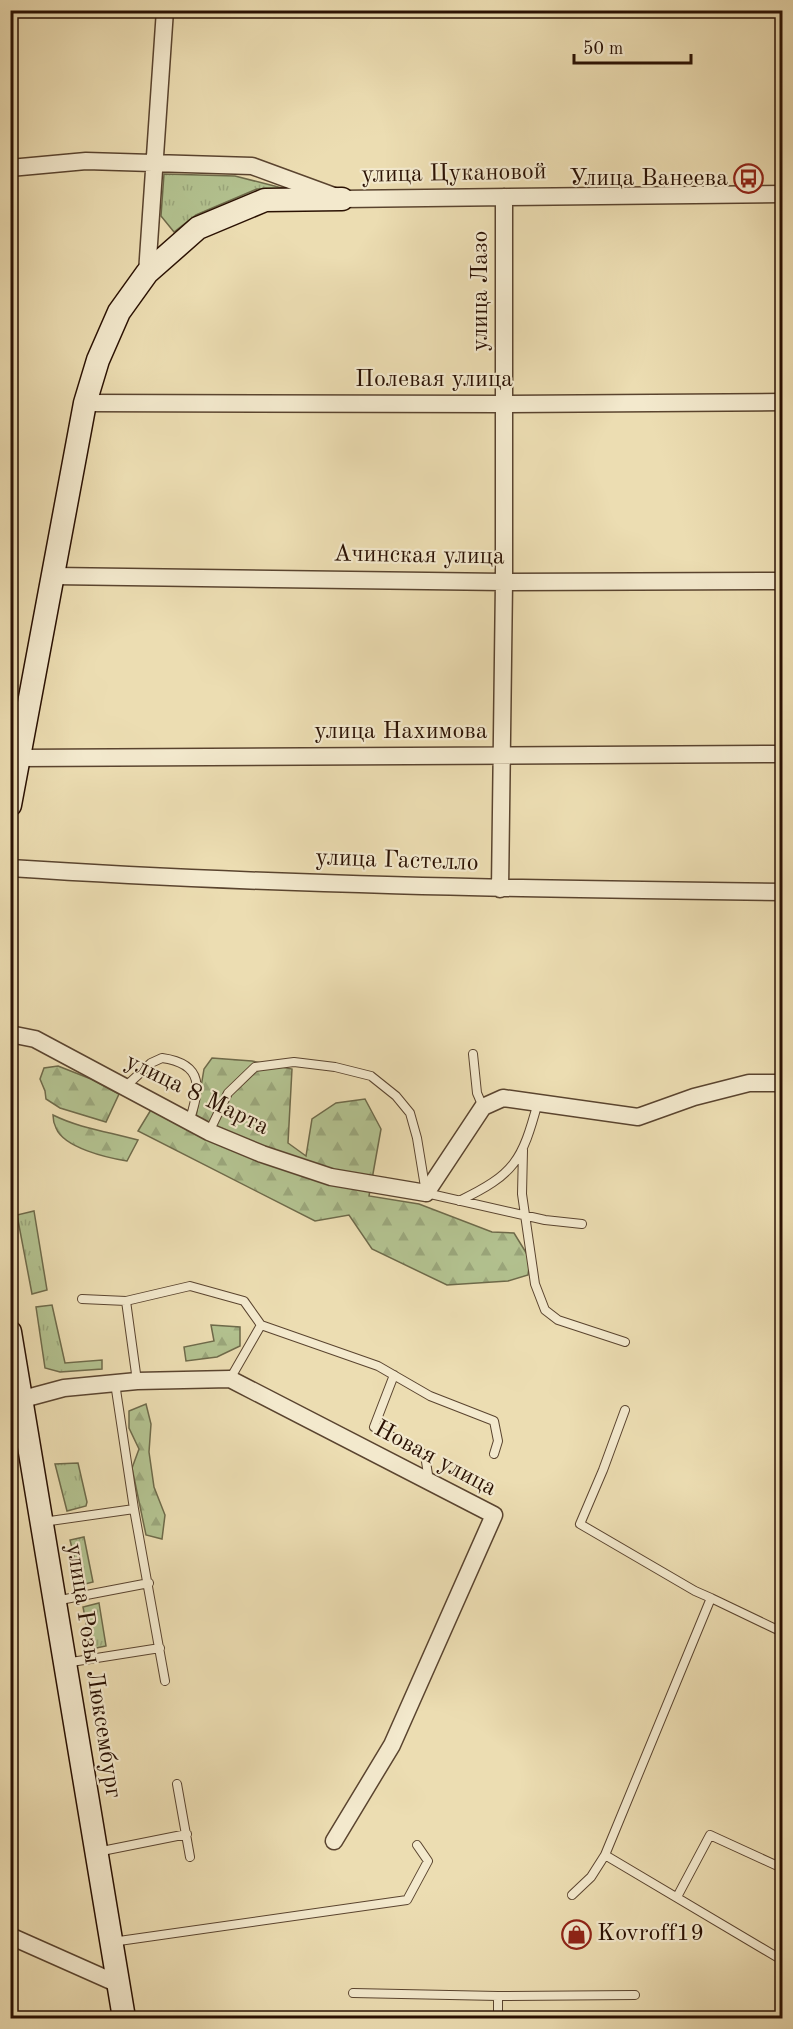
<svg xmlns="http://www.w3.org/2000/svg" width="793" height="2029" font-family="'Old Standard TT',serif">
<defs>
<pattern id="grass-tufts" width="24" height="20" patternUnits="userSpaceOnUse" patternTransform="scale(1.5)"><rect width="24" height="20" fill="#b3c290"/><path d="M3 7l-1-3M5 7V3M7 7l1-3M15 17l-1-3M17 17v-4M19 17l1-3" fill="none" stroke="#9aa67b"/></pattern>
<pattern id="forest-firs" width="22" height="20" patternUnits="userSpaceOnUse" patternTransform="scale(1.5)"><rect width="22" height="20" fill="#b3c290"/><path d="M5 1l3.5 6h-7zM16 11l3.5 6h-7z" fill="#9aa67b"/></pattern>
</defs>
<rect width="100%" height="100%" fill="#ecddb2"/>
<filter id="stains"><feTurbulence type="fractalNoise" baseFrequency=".00333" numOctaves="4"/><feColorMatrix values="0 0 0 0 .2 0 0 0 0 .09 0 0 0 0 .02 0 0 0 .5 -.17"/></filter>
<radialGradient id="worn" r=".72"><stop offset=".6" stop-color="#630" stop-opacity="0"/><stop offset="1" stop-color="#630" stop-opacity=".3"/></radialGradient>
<path fill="url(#grass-tufts)" stroke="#6e6a4a" stroke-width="1.5" d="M 164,174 L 235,176 L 286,189 L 257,189 L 196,215 L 174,232 L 161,216 Z
M 34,1211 L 47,1290 L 32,1294 L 17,1215 Z
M 52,1305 L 65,1363 L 102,1360 L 102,1369 L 60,1372 L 45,1368 L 36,1307 Z
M 78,1463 L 87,1502 L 86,1506 L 67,1511 L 55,1464 Z
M 84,1537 L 93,1582 L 81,1585 L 70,1540 Z
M 99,1603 L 106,1646 L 91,1649 L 83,1607 Z"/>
<path fill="url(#forest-firs)" stroke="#6e6a4a" stroke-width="1.5" d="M 212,1058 L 252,1061 L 292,1069 L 288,1143 L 306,1156 L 312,1119 L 336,1103 L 365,1099 L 381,1129 L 369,1196 L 419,1204 L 492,1232 L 514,1233 L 530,1259 L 528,1275 L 508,1281 L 447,1285 L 372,1249 L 349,1215 L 315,1221 L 138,1131 L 152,1108 L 194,1129 L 204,1069 Z
M 58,1066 L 91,1079 L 119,1094 L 106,1122 L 60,1108 L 46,1099 L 45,1091 L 40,1079 L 44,1068 Z
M 53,1115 C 79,1128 109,1132 138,1140 L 127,1161 C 108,1158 64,1148 56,1128 C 54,1124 53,1119 53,1115 Z
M 211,1325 L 240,1327 L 240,1346 L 217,1357 L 186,1361 L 184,1347 L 214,1341 Z
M 146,1404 L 151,1424 L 149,1452 L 154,1487 L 165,1515 L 162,1539 L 146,1535 L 132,1468 L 139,1449 L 129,1428 L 129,1411 Z"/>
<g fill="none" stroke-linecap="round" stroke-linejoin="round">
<defs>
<path id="lane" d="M 473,1054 L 477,1093 L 483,1107
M 125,1087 L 151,1063 L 162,1058 C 205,1064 200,1089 189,1122
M 209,1132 L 228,1093 L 255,1067 L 294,1062 L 335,1067 L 371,1076 L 396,1096 L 410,1113 L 417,1138 L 426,1193 L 545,1220 L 582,1224
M 523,1150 L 522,1194 L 535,1284 L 545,1310 L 558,1320 L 625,1342
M 459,1201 C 515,1174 522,1161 538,1102
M 82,1299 L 126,1301 L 190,1286 L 244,1301 L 261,1325 L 378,1366 L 430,1396 L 494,1421 L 498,1441 L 494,1454
M 126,1301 L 137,1381
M 394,1375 L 374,1427 L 425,1455 L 429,1481
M 230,1379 L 261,1325
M 115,1383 L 134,1509 L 165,1681
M 625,1410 L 603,1470 L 580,1524 L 695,1591 L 711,1598 L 605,1855 L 782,1960
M 43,1522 L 134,1509
M 711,1598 L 782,1632
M 55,1601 L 149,1583
M 65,1663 L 160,1648
M 177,1784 L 190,1857
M 97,1852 L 187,1834
M 572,1895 L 591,1877 L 605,1855
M 677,1897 L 710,1835 L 782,1868
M 112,1942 L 407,1900 L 428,1861 L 417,1845
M 353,1993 L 498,1996 L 635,1995
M 498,2018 L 498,1996"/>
<path id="street" d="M 10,168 L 86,161 L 252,166 L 342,199 L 782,194
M 147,273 L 165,10
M 85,403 L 505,404 L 782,402
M 54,576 L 504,582 L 782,581
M 19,758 L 782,754
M 10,868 C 267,885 525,889 782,892
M 500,889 L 504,582 L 504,197
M 10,1034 L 35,1039 L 209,1132 L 262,1154 L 331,1177 L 426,1193 L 483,1107 L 503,1098 L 638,1117 L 694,1097 L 749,1083 L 782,1083
M 12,1402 L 64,1388 L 137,1381 L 230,1379 L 494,1515 L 392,1745 L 334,1841
M 10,1936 L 118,1984"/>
<path id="secondary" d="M 10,805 L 85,403 L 98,360 L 119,312 L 147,273 L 198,228 L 265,200 L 342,199
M 10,1332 L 124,2018"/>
</defs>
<use href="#lane" stroke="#5a442f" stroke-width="10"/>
<use href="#street" stroke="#5a442f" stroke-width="19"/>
<use href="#secondary" stroke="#2a1103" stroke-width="25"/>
<use href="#lane" stroke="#f3e9cd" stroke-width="8"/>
<use href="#street" stroke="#f3e9cd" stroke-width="16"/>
<use href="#secondary" stroke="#f3e9cd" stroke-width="22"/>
</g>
<defs>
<symbol id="bus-ring" viewBox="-11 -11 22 22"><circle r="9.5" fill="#f3e9cd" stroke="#8f2418" stroke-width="1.5"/><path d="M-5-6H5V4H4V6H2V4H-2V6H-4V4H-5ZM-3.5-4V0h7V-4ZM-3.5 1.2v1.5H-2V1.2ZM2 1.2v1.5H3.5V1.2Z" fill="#8f2418"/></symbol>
<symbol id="shop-ring" viewBox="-11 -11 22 22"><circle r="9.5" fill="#f3e9cd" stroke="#8f2418" stroke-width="1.5"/><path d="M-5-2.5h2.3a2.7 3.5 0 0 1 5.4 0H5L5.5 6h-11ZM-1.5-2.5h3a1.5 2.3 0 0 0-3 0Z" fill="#8f2418"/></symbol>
</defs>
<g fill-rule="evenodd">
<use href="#bus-ring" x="732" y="162" width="33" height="33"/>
<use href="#shop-ring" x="560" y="1918" width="33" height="33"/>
</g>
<g text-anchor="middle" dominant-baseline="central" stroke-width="4.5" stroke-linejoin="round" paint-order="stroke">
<g font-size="24" fill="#2a1103" stroke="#f3e9cd">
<text transform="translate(454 174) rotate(-1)">улица Цукановой</text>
<text transform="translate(481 291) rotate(-90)">улица Лазо</text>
<text x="434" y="380">Полевая улица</text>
<text transform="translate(419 556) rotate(1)">Ачинская улица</text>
<text x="401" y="732">улица Нахимова</text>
<text transform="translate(397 861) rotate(2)">улица Гастелло</text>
<text transform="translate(197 1095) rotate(26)">улица 8 Марта</text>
<text transform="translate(435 1459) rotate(28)">Новая улица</text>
<text transform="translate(93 1671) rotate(81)">улица Розы Люксембург</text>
</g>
<g font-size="24" fill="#2a1103" stroke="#f3e9cd" text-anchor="end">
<text x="728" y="179">Улица Ванеева</text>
<text x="597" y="1934" text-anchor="start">Kovroff19</text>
</g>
</g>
<rect width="793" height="2029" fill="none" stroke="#ecddb2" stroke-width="36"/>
<rect x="12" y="12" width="769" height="2005" fill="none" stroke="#2a1103" stroke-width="3"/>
<rect x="18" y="18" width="757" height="1993" fill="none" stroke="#2a1103" stroke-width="1.5"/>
<path d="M574 54v9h117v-9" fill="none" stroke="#2a1103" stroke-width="3"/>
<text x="583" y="54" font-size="18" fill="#2a1103" stroke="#f3e9cd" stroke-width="4.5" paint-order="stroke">50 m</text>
<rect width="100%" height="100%" filter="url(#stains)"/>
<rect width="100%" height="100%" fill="url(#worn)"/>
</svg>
